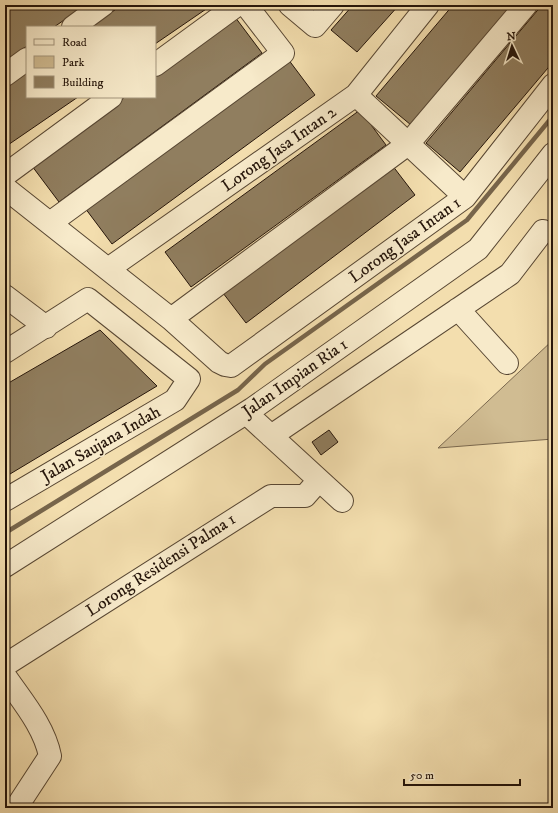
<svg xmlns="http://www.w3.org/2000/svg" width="558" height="813" font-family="'IM FELL DW Pica',serif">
<rect width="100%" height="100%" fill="#f3deae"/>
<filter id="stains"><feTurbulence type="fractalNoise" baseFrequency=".005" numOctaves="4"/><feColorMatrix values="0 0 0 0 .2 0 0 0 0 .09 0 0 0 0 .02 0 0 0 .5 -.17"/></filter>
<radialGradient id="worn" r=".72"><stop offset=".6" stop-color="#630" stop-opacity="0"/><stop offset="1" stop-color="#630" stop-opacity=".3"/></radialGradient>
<path fill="#d0bc92" stroke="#7a684e" d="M 553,340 L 553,439 L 438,448 Z"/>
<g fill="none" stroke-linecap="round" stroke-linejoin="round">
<path stroke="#77654b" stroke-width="4.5" d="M 5,533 L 238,390 L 265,364 L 467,220 L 553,116"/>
</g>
<path fill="#907e5f" stroke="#25150a" d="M 5,5 L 86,5 L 54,27 L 27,27 L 27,46 L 5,61 Z
M 122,5 L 212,5 L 155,44 L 155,27 L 90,27 Z
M 353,5 L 399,5 L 357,52 L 331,30 Z
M 453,5 L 512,5 L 411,125 L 376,96 Z
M 542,5 L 553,5 L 553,62 L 460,172 L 426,143 Z
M 235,17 L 262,53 L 59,202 L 32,166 L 125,97 L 155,97 L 155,75 Z
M 288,59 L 315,95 L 112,244 L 85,208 Z
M 27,70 L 27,97 L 78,97 L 5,147 L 5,85 Z
M 360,110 L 386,145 L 191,287 L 165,252 Z
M 392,165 L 415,195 L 246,323 L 223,293 Z
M 100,330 L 157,386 L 5,477 L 5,385 Z
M 329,430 L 338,442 L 321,455 L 312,442 Z"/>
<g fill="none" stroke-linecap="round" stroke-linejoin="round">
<defs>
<path id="minor" d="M 290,5 L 315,26 L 333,5
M 73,27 L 103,5
M 155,65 L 237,5
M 5,75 L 27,59
M 356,95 L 465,197
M 5,175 L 111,97
M 5,188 L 171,319 L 219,362 L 225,365 L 231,366 L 465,197 L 553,85
M 50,223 L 283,53 L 246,5
M 108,269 L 356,95 L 428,5
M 5,296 L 46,327
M 458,309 L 507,363
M 171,319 L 408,144 L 526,5
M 5,352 L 88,299 L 189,379 L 175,400 L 5,500
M 246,413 L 342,501
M 271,436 L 510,274 L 543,231
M 5,566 L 252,409 L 478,249 L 553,154
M 5,665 L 271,496 L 305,496 L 319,480
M 5,676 C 22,701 44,726 50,756 L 16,808"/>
</defs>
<use href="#minor" stroke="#584733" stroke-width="24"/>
<use href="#minor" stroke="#f7eaca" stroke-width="22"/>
</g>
<g text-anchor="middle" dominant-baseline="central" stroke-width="3.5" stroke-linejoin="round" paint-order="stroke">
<g font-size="17" fill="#25150a" stroke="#f7eaca">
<text transform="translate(279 149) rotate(-35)">Lorong Jasa Intan 2</text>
<text transform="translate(405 240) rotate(-36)">Lorong Jasa Intan 1</text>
<text transform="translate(295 378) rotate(-35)">Jalan Impian Ria 1</text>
<text transform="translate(101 444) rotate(-30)">Jalan Saujana Indah</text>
<text transform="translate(161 565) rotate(-33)">Lorong Residensi Palma 1</text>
</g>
</g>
<rect width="558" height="813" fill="none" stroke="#f3deae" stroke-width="20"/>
<rect x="6" y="6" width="546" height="801" fill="none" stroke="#25150a" stroke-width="2"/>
<rect x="10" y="10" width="538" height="793" fill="none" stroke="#25150a"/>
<rect x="26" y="26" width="130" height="72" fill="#f7eaca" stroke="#a3957d"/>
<rect x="34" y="39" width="20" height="6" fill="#f7eaca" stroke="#a3957d"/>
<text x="62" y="46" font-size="12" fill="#25150a">Road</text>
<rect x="34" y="56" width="20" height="12" fill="#d0bc92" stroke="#a3957d"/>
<text x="62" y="66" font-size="12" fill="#25150a">Park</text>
<rect x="34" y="76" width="20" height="12" fill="#907e5f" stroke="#a3957d"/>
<text x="62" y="86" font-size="12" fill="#25150a">Building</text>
<g transform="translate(512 46) rotate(356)" stroke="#f7eaca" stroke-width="3" paint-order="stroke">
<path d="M0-3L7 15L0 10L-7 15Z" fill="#25150a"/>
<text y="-6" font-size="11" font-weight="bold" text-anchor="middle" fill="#25150a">N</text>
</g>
<path d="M404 779v6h116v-6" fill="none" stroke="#25150a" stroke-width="2"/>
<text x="410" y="779" font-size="12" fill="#25150a" stroke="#f7eaca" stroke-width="3" paint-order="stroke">50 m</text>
<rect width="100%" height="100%" filter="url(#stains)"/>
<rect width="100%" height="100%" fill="url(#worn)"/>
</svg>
